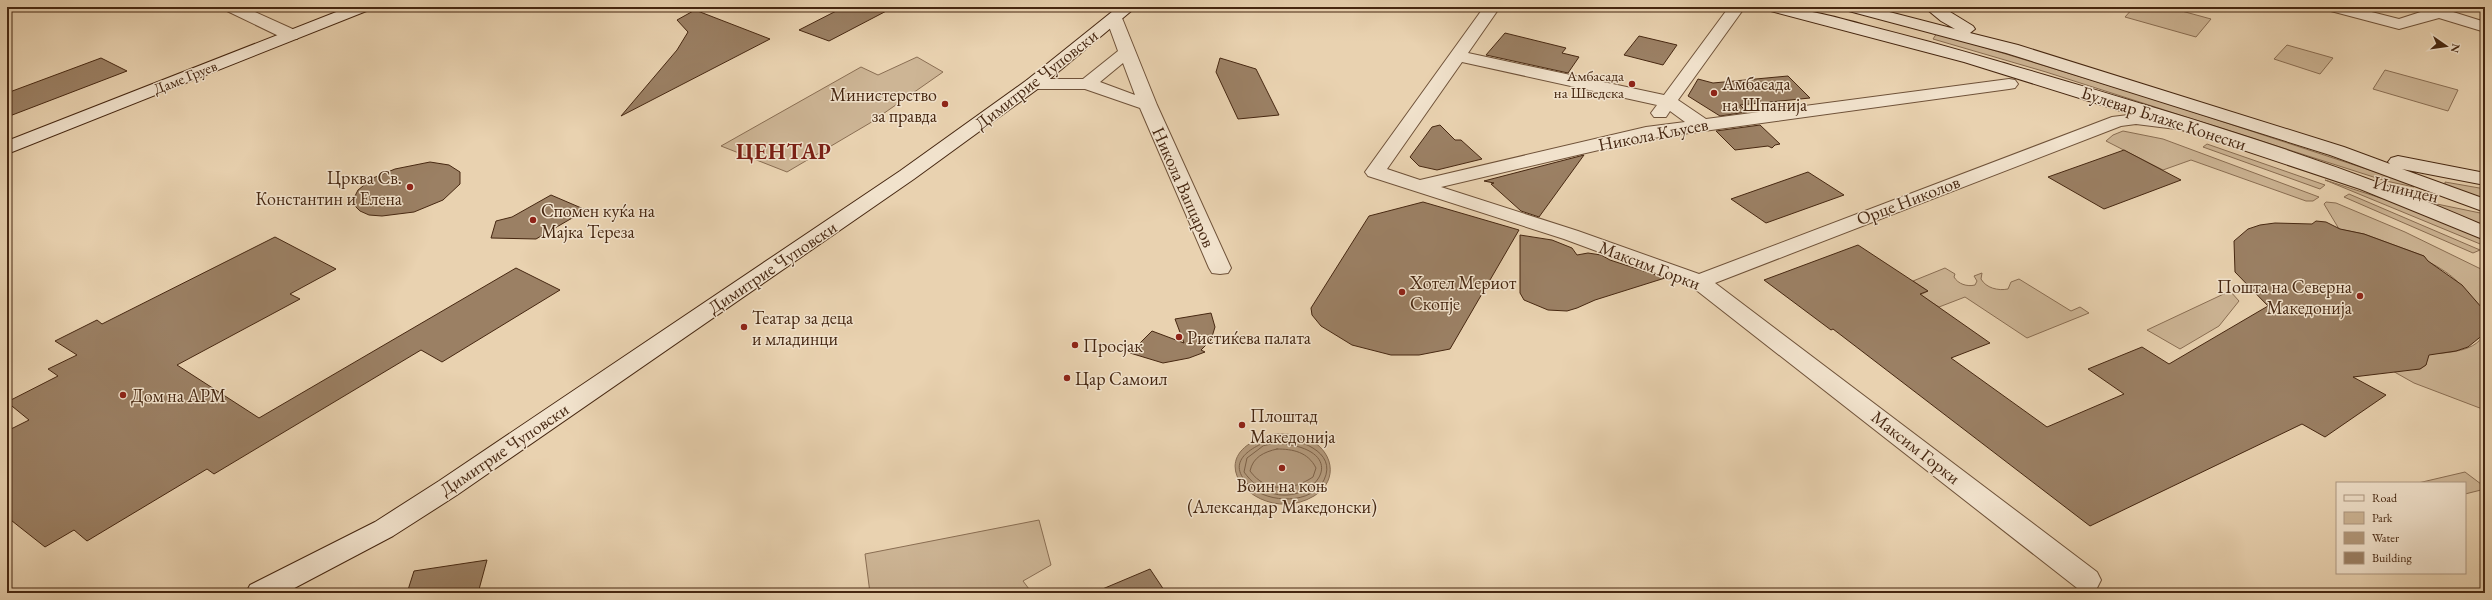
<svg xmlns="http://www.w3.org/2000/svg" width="2492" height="600" font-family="'EB Garamond',serif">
<rect width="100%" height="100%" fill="#e9d2b0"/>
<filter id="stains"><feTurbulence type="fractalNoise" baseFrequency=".005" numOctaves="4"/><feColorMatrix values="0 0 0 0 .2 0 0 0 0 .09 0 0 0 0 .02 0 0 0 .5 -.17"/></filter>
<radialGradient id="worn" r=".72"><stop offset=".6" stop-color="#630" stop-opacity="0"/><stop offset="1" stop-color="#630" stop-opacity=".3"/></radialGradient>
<path fill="#cdb595" stroke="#8a6e53" d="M 2134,7 L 2167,7 L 2211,19 L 2196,37 L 2125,17 Z
M 1937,33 L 2163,102 L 2409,183 L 2414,187 L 2386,181 L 2046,72 L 1933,39 Z
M 2287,45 L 2333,58 L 2320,74 L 2274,59 Z
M 917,57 L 943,72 L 870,123 L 787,172 L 721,146 L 861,67 L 878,75 Z
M 2385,70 L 2458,90 L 2448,111 L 2373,89 Z
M 2123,131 L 2163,139 L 2319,197 L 2313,201 L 2306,201 L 2191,160 L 2163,170 L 2106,141 L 2113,135 Z
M 2207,144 L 2325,185 L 2320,189 L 2203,147 Z
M 2325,180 L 2390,201 L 2485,240 L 2485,246 Z
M 2445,182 L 2485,189 L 2485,201 L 2445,185 Z
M 2349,194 L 2480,250 L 2473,253 L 2344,197 Z
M 2326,202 L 2336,203 L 2405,232 L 2485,271 L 2485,321 L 2484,316 L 2477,314 C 2466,286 2454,275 2427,261 L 2424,256 L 2364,234 L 2339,229 L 2324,204 Z
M 2432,203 L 2485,214 L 2485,227 L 2432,204 Z
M 1945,268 L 1955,274 L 1954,277 C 1958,284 1967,287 1975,285 L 1977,281 L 1974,276 L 1982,273 L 1981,279 C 1986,288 1998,291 2008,289 L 2011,282 L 2019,279 L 2071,311 L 2080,307 L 2089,313 L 2027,338 L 1965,297 L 1939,307 L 1920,295 L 1928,291 L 1913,281 Z
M 2230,291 L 2239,301 L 2219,326 L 2180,349 L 2147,330 Z
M 2485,330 L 2485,410 L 2414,383 L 2382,365 L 2420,369 L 2426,365 L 2426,354 C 2444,353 2480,353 2485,330 Z
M 2465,472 L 2485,487 L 2485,489 L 2465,494 L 2465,483 L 2418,483 Z
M 1039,520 L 1051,565 L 1023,581 L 1032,593 L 870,593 L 865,554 Z"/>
<path fill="#b2987a" stroke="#876b50" d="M 1275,434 C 1286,434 1296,434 1306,438 C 1333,449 1340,480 1314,496 C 1259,529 1190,453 1275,434 Z"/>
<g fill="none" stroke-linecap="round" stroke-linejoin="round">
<path stroke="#7c6046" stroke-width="1" d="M 1276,438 C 1297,438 1338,451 1324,480 C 1312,505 1268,503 1251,487 C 1222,461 1253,446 1276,438 Z
M 1276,443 C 1375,450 1289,535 1244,472 L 1247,458 L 1263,446 Z
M 1277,449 C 1293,449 1308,452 1316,468 L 1313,477 C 1292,491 1266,493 1250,471 C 1253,457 1264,452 1277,449 Z"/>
</g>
<path fill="#9b8064" stroke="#462711" d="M 844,7 L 894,7 L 829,41 L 799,30 Z
M 695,10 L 770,39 L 621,116 L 677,50 L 688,32 L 677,20 Z
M 1505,33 L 1566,48 L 1562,53 L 1579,57 L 1568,73 L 1486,55 Z
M 1639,36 L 1677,45 L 1663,65 L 1624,55 Z
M 101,58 L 127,71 L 7,117 L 7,93 Z
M 1220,58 L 1256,69 L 1279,115 L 1238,119 L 1216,72 Z
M 1788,76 L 1810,98 L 1740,105 L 1747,112 L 1720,116 L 1688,96 L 1698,79 L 1713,83 Z
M 1440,125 L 1455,140 L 1461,140 L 1482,159 L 1437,170 L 1419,166 L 1410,157 L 1432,127 Z
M 1760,125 L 1780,144 L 1775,145 L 1772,148 L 1768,146 L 1735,150 L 1716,131 Z
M 2124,150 L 2181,180 L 2104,209 L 2048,177 Z
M 1584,155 L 1539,217 L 1521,211 L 1491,184 L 1494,183 L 1484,181 Z
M 430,162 L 449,165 L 460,172 L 460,184 L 443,200 L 414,212 L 382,216 L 369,215 L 360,211 L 354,205 L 354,198 L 358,190 L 373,178 L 395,169 Z
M 1808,172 L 1844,195 L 1766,223 L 1731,199 Z
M 551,195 L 586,210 L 536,239 L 491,238 L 496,221 L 512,217 Z
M 1423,202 L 1519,230 L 1450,349 L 1419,355 L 1391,355 L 1352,345 L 1321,326 L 1312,315 L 1311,308 L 1369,216 Z
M 2316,221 L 2326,222 L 2340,229 L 2364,234 L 2424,256 L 2428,261 L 2462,285 L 2482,308 L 2485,321 L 2484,334 L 2468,347 L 2456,351 L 2429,355 L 2426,365 L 2420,369 L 2353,377 L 2386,395 L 2325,437 L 2302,424 L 2090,526 L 1833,329 L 1831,330 L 1764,280 L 1858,245 L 1928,291 L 1920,294 L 1990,343 L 1951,358 L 2047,427 L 2124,394 L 2088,369 L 2142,347 L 2169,364 L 2268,306 L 2235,272 L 2234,241 L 2248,229 L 2260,225 L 2275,223 L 2312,224 Z
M 1520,235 L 1552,240 L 1572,248 L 1577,255 L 1588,253 L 1601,255 L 1610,260 L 1665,278 L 1595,300 L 1577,308 L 1567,311 L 1548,310 L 1524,300 L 1520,293 Z
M 275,237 L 336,269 L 290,294 L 300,299 L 177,365 L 259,418 L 516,268 L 560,290 L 442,362 L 421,350 L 214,474 L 207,469 L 87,541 L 74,530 L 45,547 L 7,517 L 7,431 L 29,420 L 7,402 L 58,376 L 48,369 L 77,355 L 55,341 L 97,320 L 102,324 Z
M 1211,313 L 1215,327 L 1211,340 L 1201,350 L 1205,352 L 1189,358 L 1163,363 L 1130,353 L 1152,331 L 1184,343 L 1175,319 Z
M 487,560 L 478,593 L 407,593 L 414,571 Z
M 1150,569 L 1166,593 L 1093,593 Z"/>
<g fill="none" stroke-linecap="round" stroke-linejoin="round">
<defs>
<path id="street" d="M 223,7 L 244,7 L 297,31 L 299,35 L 297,39 L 285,39 L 225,10 Z
M 1484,7 L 1500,7 L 1468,53 L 1664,95 L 1729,7 L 1745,7 L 1678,100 L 1706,119 L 2009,79 L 2015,80 L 2018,84 L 2015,88 L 2009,89 L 1646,139 L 1441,187 L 1578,231 L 1699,274 L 2112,117 L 2136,114 L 2182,119 L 2185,123 L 2182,127 L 2176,129 L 2136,124 L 2121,126 L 1715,283 L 2097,572 L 2101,580 L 2097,588 L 2087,591 L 2077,588 L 1691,286 L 1564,239 L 1368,176 L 1365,172 ZM 1462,62 L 1657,105 L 1651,113 L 1654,117 L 1666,117 L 1670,111 L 1685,122 L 1646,127 L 1420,180 L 1387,169 Z
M 2325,7 L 2352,7 L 2399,19 L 2436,7 L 2453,7 L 2450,11 L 2485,22 L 2485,32 L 2439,18 L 2399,29 L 2327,10 Z
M 1114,13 L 1122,18 L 1157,105 L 1231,268 L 1228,273 L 1220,274 L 1212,273 L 1209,268 L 1140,108 L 1085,89 L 1033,89 L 1027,88 L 1024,84 L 1027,80 L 1033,79 L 1083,79 L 1118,51 L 1106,18 ZM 1123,63 L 1135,95 L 1100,82 Z"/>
<path id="secondary" d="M 349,7 L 371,7 L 369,10 L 7,154 L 7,141 Z
M 1118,7 L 1136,7 L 1039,88 L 914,179 L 457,495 L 393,536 L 285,593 L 246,593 L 250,585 L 375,522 L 439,481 L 900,171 L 1027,80 Z
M 1765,7 C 1800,7 1832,16 1865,25 C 1909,36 1953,48 1997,61 C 2161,109 2328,157 2485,226 L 2485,240 L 2360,189 L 2198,135 L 1964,62 L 1767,10 Z
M 1843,7 L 1870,7 L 1955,29 L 1941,21 L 1924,7 L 1942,7 L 1973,26 L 1975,29 L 1970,33 L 2018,45 L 2344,147 L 2390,164 L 2388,162 L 2391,158 L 2398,156 L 2485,173 L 2485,185 L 2402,169 L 2485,199 L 2485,212 L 2330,155 L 2006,53 L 1845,10 Z"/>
</defs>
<use href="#street" stroke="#6f5239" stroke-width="2"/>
<use href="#secondary" stroke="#462711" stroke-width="2"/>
<use href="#street" fill="#f1e2cc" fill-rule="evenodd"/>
<use href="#secondary" fill="#f1e2cc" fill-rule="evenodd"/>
</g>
<g fill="#8f2418" stroke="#f1e2cc" stroke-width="1.5">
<circle cx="1632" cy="84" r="4"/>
<circle cx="1714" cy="93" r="4"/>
<circle cx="945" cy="104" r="4"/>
<circle cx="410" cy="187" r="4"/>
<circle cx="533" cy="220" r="4"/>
<circle cx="1402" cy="292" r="4"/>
<circle cx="2360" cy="296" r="4"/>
<circle cx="744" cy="327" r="4"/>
<circle cx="1179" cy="337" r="4"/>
<circle cx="1075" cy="345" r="4"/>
<circle cx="1067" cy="378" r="4"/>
<circle cx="123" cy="395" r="4"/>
<circle cx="1242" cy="425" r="4"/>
<circle cx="1282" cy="468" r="4"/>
</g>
<g text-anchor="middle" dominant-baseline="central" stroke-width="3" stroke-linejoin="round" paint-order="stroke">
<g font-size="15" fill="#462711" stroke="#f1e2cc" text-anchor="end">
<text x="1624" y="75">Амбасада<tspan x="1624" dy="17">на Шведска</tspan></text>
</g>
<g font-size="15" fill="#462711" stroke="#f1e2cc">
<text transform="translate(185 77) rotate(-22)">Даме Груев</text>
</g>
<g font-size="18" fill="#462711" stroke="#f1e2cc">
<text transform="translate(1036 79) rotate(-38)">Димитрие Чуповски</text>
<text transform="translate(2164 118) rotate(18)">Булевар Блаже Конески</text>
<text transform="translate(1653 134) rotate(-11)">Никола Кљусев</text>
<text transform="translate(1184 187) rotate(66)">Никола Вапцаров</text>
<text transform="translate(2406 189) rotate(13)">Илинден</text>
<text transform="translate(1908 200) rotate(-21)">Орце Николов</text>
<text transform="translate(1650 265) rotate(21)">Максим Горки</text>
<text transform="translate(772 267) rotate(-34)">Димитрие Чуповски</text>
<text transform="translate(1916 447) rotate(38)">Максим Горки</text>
<text transform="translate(504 449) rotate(-34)">Димитрие Чуповски</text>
</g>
<g font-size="18" fill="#462711" stroke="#f1e2cc" text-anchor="start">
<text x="1722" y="83">Амбасада<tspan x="1722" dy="21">на Шпанија</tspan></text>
<text x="937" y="94" text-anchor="end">Министерство<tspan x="937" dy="21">за правда</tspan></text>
<text x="402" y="177" text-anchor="end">Црква Св.<tspan x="402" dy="21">Константин и Елена</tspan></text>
<text x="541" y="210">Спомен куќа на<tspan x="541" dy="21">Мајка Тереза</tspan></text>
<text x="1410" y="282">Хотел Мериот<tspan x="1410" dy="21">Скопје</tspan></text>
<text x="2352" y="286" text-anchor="end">Пошта на Северна<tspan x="2352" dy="21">Македонија</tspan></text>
<text x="752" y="317">Театар за деца<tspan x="752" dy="21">и младинци</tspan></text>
<text x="1187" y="337">Ристиќева палата</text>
<text x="1083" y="345">Просјак</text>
<text x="1075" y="378">Цар Самоил</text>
<text x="131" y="395">Дом на АРМ</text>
<text x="1250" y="415">Плоштад<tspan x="1250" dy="21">Македонија</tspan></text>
<text x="1282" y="485" text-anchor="middle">Воин на коњ<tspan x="1282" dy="21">(Александар Македонски)</tspan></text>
</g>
<g font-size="22" font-weight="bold" letter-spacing="1" fill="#7a1f14" stroke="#f1e2cc">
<text x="784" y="151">ЦЕНТАР</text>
</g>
</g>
<rect width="2492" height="600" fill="none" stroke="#e9d2b0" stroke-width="24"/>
<rect x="8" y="8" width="2476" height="584" fill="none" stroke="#462711" stroke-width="2"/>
<rect x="12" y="12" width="2468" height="576" fill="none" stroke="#462711"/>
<rect x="2336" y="482" width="130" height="92" fill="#f1e2cc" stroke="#ad9781"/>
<rect x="2344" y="495" width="20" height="6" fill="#f1e2cc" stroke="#ad9781"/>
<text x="2372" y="502" font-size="12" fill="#462711">Road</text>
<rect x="2344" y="512" width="20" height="12" fill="#cdb595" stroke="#ad9781"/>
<text x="2372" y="522" font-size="12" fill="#462711">Park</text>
<rect x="2344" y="532" width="20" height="12" fill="#b2987a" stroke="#ad9781"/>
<text x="2372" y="542" font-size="12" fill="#462711">Water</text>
<rect x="2344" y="552" width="20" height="12" fill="#9b8064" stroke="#ad9781"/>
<text x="2372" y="562" font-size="12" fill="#462711">Building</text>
<g transform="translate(2446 46) rotate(103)" stroke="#f1e2cc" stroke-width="3" paint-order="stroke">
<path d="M0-3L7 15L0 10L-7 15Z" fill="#462711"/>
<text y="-6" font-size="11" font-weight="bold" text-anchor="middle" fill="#462711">N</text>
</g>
<rect width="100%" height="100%" filter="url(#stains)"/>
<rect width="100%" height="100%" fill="url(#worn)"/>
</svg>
